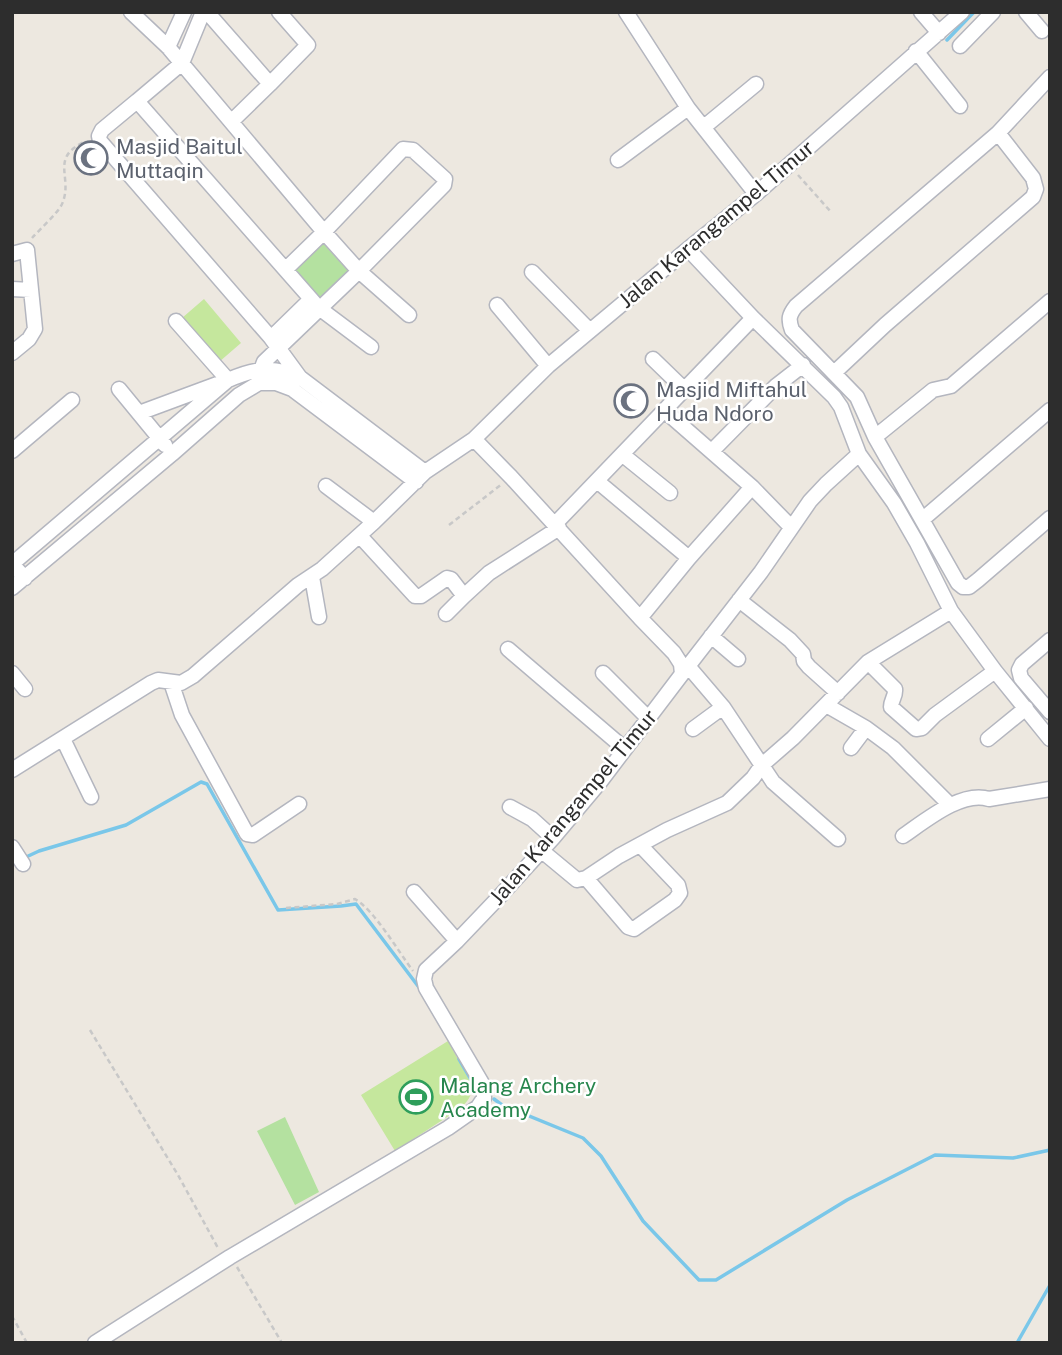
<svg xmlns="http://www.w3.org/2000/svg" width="1062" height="1355" font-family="'Public Sans',sans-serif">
<rect width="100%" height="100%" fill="#ede8e0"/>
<path fill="#b4e1a0" d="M 322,242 L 350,273 L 320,301 L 293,270 Z
M 285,1117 L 319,1192 L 295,1205 L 257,1131 Z"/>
<path fill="#c5e79d" d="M 204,299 L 241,343 L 219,362 L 182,318 Z
M 448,1041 L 471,1083 C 474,1094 468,1101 461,1108 L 395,1151 L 361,1095 Z"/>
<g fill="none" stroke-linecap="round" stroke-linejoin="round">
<path stroke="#7ac7e9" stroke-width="3.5" d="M 947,40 L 974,12
M 24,858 L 39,851 L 126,825 L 201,782 L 207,784 L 278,910 L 341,906 L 356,904 L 421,990
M 459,1059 L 476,1088 L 477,1092
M 494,1099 L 502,1105 L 583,1138 L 601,1156 L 643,1221 L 699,1280 L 716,1280 L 847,1200 L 935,1155 L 1013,1158 L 1050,1150
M 1017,1343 L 1050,1285"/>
<defs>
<path id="minor" d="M 131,12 L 168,47 L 324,232 L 359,271 L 409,315
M 203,12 L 182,63 L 137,101 L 319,308 L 371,347
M 207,12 L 270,84
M 626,12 L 688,108 L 756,194
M 921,12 L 939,33
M 1026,12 L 1042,31
M 960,46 L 993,12
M 168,47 L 184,12
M 916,51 L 960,106
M 1050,77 L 998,133 L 796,306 C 789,315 788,319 792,330 L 857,397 L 875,437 L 958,583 L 963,587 L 969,587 L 978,580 L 1050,518
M 137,101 L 102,130 L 99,136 L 100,141 L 271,338 L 301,379
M 232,121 L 270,84 L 308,45 L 279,12
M 704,127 L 756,84
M 618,160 L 688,108
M 688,249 L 753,318 L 834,397 L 841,407 L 859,454 L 894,503 L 917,543 L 951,611 L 995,671 L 1050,739
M 12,254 L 27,250 L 35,329 L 29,339 L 12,353
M 532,272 L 589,330
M 12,289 L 31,290
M 497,305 L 548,366
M 271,338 L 311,299
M 653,359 L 685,390
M 835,372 L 885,325 L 1033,197 L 1036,189 L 1033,178 L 998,133
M 260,377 L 261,370 L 264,362 L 359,271 L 444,185 L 445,179 L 413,150 L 403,149 L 324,232 L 286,269
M 119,389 L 165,445
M 665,411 L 752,487 L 791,527
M 139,413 L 228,380 L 176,321
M 875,437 L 933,390 L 951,386 L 1050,301
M 12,451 L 72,400
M 712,451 L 776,386 L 803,365
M 623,455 L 670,493
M 597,481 L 689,558
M 326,486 L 374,522
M 923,519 L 1050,410
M 555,524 L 753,318
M 360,536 L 415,596 L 421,596 L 447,578 L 451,579 L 464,596 L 489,573 L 559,528
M 312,577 L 319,617
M 25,578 L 12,564 L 228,380 C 255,368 275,365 302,379 L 425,472
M 12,588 L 172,454 L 239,395 L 259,383 L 276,383 L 292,389 L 416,482
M 739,600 L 790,640 L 803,654 L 804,661 L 809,667 L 838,693
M 446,614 L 464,596
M 640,618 L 689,558 L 752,487
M 711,636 L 738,659
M 1050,640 L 1022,664 L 1019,670 L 1021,678 L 1050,712
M 508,649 L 625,749
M 868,662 L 895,689 C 896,696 891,700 891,707 L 916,729 L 922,728 L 935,715 L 995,671
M 688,666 L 723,707 L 773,782 L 838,839
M 12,673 L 25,689
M 603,673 L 648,718
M 682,674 L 761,572 L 810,501 L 826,484 L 859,454
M 171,682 L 182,715 L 247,834 L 253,835 L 299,804
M 826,705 L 866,728 L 893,748 L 950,805
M 693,729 L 723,707
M 63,739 L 91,797
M 988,739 L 1026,708
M 851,748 L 866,728
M 12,770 L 151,683 L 158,680 L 181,683 L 193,676 L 298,585 L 322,569 L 374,522 L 425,472 L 474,439
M 510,807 L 532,819 L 553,838
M 903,836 C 925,821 962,790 989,799 L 1050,789
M 12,847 L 23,864
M 542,851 L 577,880 L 586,878 L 619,856 L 667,830 L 727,803 L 753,778 L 762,765 L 793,738 L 868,662 L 951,611
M 586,878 L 628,927 L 634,929 L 675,900 L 680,893 L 678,885 L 640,845
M 414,892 L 457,941
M 95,1343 L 230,1257 L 448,1128 L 478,1107 L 484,1098 L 483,1085 L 426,988 L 424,979 L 426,970 L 457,941 L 500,896 L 553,838 L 600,782 L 682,674 L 681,664 L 674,653 L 640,618 L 511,477 L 474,439 L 548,366 L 688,249 L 756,194 L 962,12"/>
</defs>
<use href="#minor" stroke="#b4b6bf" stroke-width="17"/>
<path stroke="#c8c8c8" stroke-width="2.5" stroke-dasharray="5 3.5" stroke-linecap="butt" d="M 798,175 L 831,212
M 32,238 C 40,229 58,213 62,204 C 74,177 48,158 86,141
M 449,525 L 502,484
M 286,908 L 337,904 L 355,899 C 375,911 398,951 413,971
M 90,1030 L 178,1175 L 218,1248
M 237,1267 L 282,1343
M 12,1316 L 27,1343"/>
<use href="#minor" stroke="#fff" stroke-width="14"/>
</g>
<defs>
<symbol id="mosque-ring" viewBox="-11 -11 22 22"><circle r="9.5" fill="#fff" stroke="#6b7280" stroke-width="1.5"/><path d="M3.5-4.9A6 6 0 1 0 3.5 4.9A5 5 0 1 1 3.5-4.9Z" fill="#6b7280"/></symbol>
<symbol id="stadium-ring" viewBox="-11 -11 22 22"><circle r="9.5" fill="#fff" stroke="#2e9e5b" stroke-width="1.5"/><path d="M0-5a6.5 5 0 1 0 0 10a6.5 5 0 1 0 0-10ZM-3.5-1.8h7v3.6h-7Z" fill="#2e9e5b"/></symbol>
</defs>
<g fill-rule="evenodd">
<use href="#mosque-ring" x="72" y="139" width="38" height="38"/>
<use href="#mosque-ring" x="612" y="382" width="38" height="38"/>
<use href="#stadium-ring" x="397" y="1078" width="38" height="38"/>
</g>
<g text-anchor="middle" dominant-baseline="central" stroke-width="5" stroke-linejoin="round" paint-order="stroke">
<g font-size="21" fill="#5b616d" stroke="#fff" text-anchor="start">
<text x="116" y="146">Masjid Baitul<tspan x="116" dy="24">Muttaqin</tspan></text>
<text x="656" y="389">Masjid Miftahul<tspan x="656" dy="24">Huda Ndoro</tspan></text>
</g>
<g font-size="21" fill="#2d2d2d" stroke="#fff">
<text transform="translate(716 224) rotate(-40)">Jalan Karangampel Timur</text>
<text transform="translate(573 807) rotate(-50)">Jalan Karangampel Timur</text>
</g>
<g font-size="21" fill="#27864d" stroke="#fff" text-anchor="start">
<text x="440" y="1085">Malang Archery<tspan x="440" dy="24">Academy</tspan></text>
</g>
</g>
<rect width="1062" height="1355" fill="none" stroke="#2d2d2d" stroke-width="28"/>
</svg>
